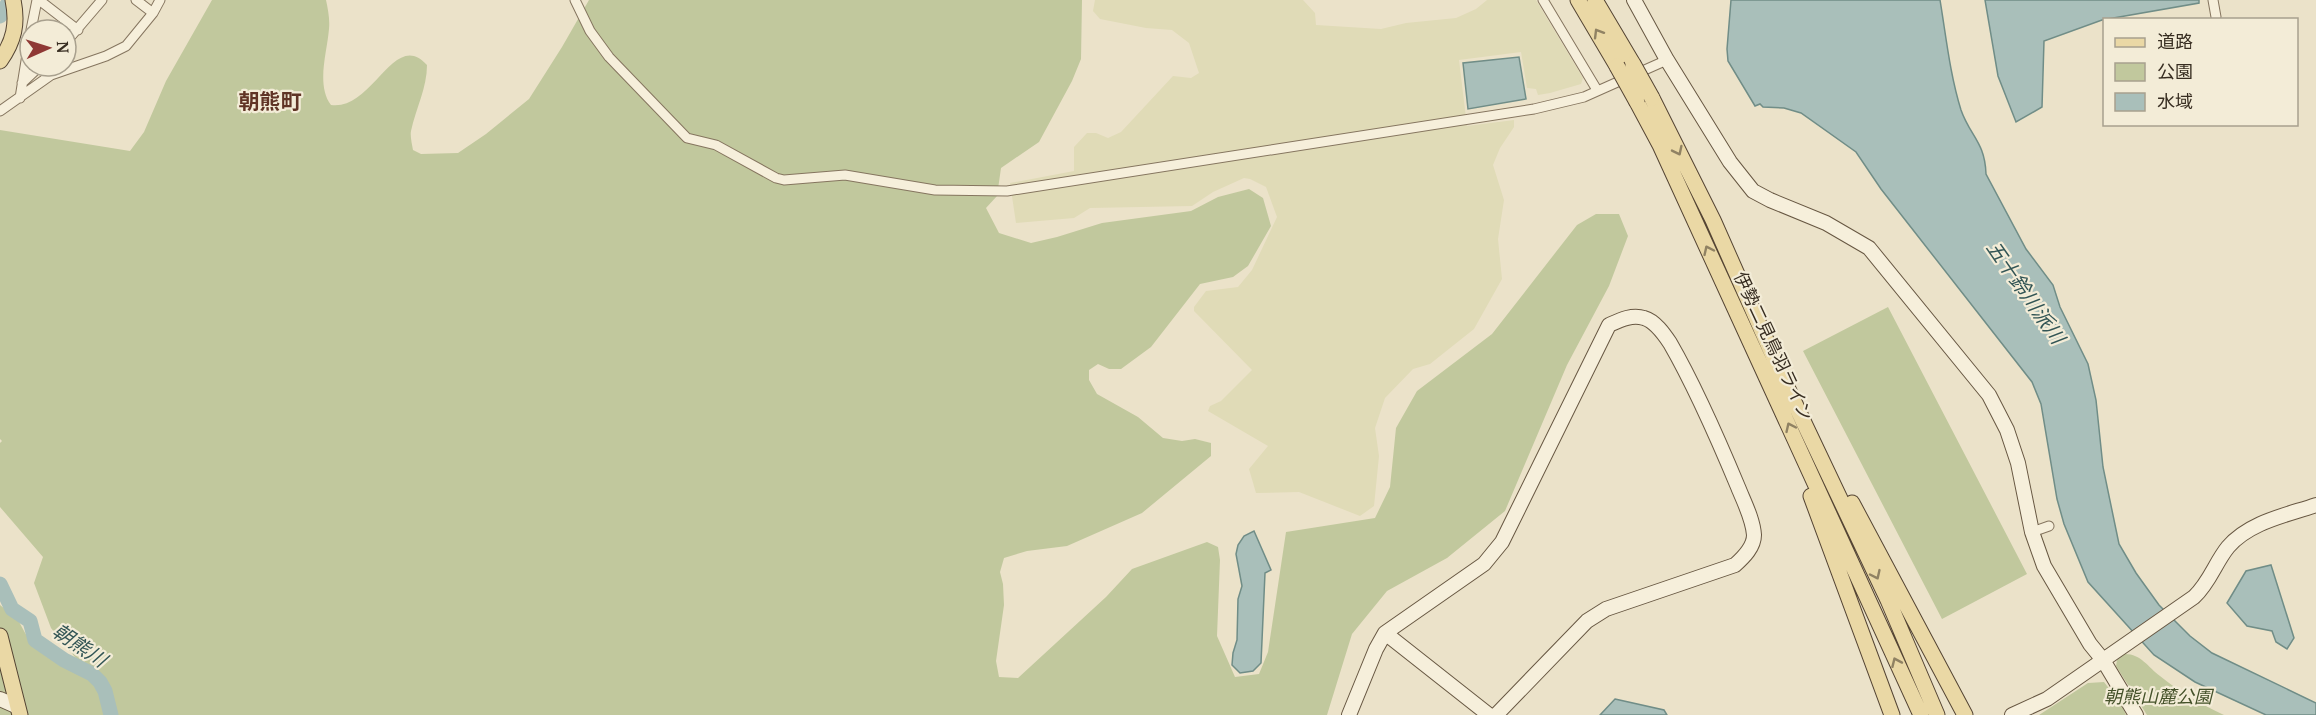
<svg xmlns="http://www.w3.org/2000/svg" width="2316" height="715" font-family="'PT Serif','Noto Sans JP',serif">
<rect width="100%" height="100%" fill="#ebe2c9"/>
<path fill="#e0dbb7" d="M 1095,0 L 1303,0 L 1315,13 L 1316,25 L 1381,29 L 1406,23 L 1456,18 L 1476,9 L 1487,0 L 1536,0 L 1583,78 L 1581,84 L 1550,93 L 1538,95 L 1536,89 L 1527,88 L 1521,52 L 1459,60 L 1467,126 L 1514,120 L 1514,127 L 1500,148 L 1493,165 L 1504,200 L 1498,239 L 1502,279 L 1474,329 L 1430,364 L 1413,369 L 1385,398 L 1375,428 L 1379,456 L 1374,506 L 1360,516 L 1299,492 L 1256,493 L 1249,469 L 1268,446 L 1208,411 L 1210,406 L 1221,401 L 1252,370 L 1194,311 L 1194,307 L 1206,291 L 1238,287 L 1252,270 L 1277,217 L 1266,187 L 1250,179 L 1244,178 L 1213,192 L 1192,206 L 1090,208 L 1074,218 L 1016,223 L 1010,183 L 1074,171 L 1074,147 L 1087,133 L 1096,133 L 1108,138 L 1121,132 L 1173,76 L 1191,78 L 1199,73 L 1189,43 L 1172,30 L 1146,28 L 1100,19 L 1093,11 Z"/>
<path fill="#c1c89d" d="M 212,0 L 326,0 C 328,9 330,20 329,29 C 327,53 316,85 331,105 C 373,111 394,28 427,65 C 427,88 416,108 411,131 C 410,136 412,144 413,150 L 421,154 L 458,153 L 486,134 L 529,99 L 562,47 L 589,0 L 1082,0 L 1081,59 L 1072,81 L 1039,142 L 1001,168 L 997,196 L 986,208 L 999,233 L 1031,243 L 1057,237 L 1102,223 L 1191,211 L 1218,197 L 1249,189 L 1263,198 L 1271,226 L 1248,266 L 1233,277 L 1200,284 L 1151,347 L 1121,369 L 1109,369 L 1098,364 L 1089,370 L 1089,380 L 1097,394 L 1138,417 L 1163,438 L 1182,441 L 1195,439 L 1211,443 L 1211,456 L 1142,513 L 1067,546 L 1027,551 L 1004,558 L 1000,572 L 1003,584 L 1004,605 L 996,661 L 999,677 L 1018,678 L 1106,597 L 1132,569 L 1207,542 L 1218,547 L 1220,560 L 1217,636 L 1235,677 L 1259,674 L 1268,652 L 1286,532 L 1375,518 L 1390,487 L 1396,428 L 1417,391 L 1492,334 L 1577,225 L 1596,214 L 1619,214 L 1628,236 L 1609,286 L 1567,365 L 1505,511 L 1447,558 L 1387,591 L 1352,634 L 1327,715 L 0,715 L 0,605 L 18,620 L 30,642 L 56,662 L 83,675 L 84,668 L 51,628 L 34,583 L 43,557 L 0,507 L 0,443 L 2,441 L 0,439 L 0,130 L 130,151 L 144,132 L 166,81 Z
M 1888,307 L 2027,574 L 1942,619 L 1803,351 Z
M 2125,654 C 2141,654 2148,667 2160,676 C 2178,691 2202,705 2224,715 L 2147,715 L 2116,666 L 2117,660 Z
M 2104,682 L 2121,704 L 2126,715 L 2039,715 L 2088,683 Z"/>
<path fill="#a9bfba" stroke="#708d87" stroke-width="1.5" d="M 1731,0 L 1940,0 C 1946,36 1950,75 1961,110 C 1970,136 1985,142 1986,174 L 2026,249 L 2053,285 L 2060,307 L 2088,364 L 2096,400 L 2103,467 L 2119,544 L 2136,573 L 2159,605 L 2190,636 L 2212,653 L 2316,703 L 2316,715 L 2266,715 L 2195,682 L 2154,655 L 2088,582 L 2064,524 L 2057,499 L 2041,404 L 2032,382 L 1881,189 L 1856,152 L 1801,113 L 1784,108 L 1763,107 L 1760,104 L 1755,106 L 1728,61 L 1727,49 Z
M 1985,0 L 2199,0 L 2199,3 L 2102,20 L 2044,41 L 2042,107 L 2016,122 L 1998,76 Z
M 1519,57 L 1526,99 L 1468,109 L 1463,63 Z
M 1254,531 L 1271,570 L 1265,573 L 1261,663 L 1253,671 L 1240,673 L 1232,665 L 1233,653 L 1237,640 L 1238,599 L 1242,586 L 1236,554 L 1238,545 L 1244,536 Z
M 2271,565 L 2294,638 L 2287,649 L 2276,642 L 2272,631 L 2247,626 L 2227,603 L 2246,571 Z
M 1615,699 L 1664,710 L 1667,715 L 1600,715 Z"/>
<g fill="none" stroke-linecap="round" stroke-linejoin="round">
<path stroke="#a9bfba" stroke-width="15" d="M 0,16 L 10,0
M 0,584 L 12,609 L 30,621 L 35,640 L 64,660 L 92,674 L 100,682 L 105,691 L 111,715"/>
<defs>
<path id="street" d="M 39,0 L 78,30
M 136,0 L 153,13
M 575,0 L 590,31 L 609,57 L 687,138 L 716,145 L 776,178 L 784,180 L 845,175 L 935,190 L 1007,191 L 1534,109 L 1584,97 L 1667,60
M 1543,0 L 1597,90
M 2213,0 L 2216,17
M 31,30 L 37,0
M 66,42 L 102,0
M 22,83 L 40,66
M 20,98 L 30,36
M 0,111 L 51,75 L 106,56 L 126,46 L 153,13 L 160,0
M 2032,532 L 2049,526"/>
<path id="secondary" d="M 1634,0 L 1667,60 L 1730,162 L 1753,191 L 1770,200 L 1826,223 L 1869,248 L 1989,395 L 2007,430 L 2018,463 L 2032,532 L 2044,566 L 2090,644 L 2103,660 L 2136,715
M 1385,633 L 1489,715
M 0,699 L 18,707
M 1349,715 L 1376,649 L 1385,633 L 1484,564 L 1502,542 L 1609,325 C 1620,320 1632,314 1644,318 C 1655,321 1664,334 1670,343 C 1696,388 1718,439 1738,487 C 1744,502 1753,519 1754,535 C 1754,547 1744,557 1735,565 L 1606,609 L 1587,621 L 1496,715
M 2012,715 L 2047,699 L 2194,597 C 2210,582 2215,563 2228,547 C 2249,522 2287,515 2316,505"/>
<path id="primary" d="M 1578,0 L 1617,66
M 1595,0 L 1633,64
M 0,61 C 14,41 18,24 13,0
M 1652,98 L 1713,220 L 1786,385 L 1888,600 L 1937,715
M 1637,102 L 1660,145 L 1921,715
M 1811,496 L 1892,715
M 1852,503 L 1965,715
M 0,636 L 20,715"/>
</defs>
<use href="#street" stroke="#85755f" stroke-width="11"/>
<use href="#secondary" stroke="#675742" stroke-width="16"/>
<use href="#primary" stroke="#544433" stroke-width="17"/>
<use href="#street" stroke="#f6efdb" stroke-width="9"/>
<use href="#secondary" stroke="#f6efdb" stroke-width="14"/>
<use href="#primary" stroke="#ead8a5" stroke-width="15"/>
<defs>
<path id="primary-bridge" d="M 1633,64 L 1652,98
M 1617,66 L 1637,102"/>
</defs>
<use href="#primary-bridge" stroke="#544433" stroke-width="17" stroke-linecap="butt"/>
<use href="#primary-bridge" stroke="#ead8a5" stroke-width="15"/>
</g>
<defs><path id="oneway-chevron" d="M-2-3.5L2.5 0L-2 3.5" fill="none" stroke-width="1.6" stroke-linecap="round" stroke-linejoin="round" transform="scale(1.5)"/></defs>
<g stroke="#908263">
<use href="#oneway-chevron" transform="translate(1598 33) rotate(-121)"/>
<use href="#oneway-chevron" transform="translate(1678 151) rotate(64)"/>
<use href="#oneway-chevron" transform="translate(1708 250) rotate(-115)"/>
<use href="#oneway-chevron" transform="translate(1790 427) rotate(-115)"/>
<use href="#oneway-chevron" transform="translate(1876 575) rotate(65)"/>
<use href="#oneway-chevron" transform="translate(1896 662) rotate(-114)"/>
</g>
<g text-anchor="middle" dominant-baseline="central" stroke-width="4.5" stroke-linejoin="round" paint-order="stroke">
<g font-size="18" fill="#372d21" stroke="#f3ecd7">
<text transform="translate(1774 346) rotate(65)">伊勢二見鳥羽ライン</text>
</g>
<g font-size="18" font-style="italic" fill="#45522a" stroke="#f3ecd7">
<text x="2158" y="696">朝熊山麓公園</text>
</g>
<g font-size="20" font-style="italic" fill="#325555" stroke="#f3ecd7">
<text transform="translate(2026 292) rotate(55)">五十鈴川派川</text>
<text transform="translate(80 645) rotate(34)">朝熊川</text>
</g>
<g font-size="21" font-weight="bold" fill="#603425" stroke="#f3ecd7">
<text x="270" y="101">朝熊町</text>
</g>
</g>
<rect x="2103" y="18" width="195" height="108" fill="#f3ecd7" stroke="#a8a08e" stroke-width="1.5"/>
<rect x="2115" y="38" width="30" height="9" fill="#ead8a5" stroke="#a8a08e" stroke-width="1.5"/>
<text x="2157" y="48" font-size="18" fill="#372d21">道路</text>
<rect x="2115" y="63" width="30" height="18" fill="#c1c89d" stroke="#a8a08e" stroke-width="1.5"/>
<text x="2157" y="78" font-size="18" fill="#372d21">公園</text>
<rect x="2115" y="93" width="30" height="18" fill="#a9bfba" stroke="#a8a08e" stroke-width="1.5"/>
<text x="2157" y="108" font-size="18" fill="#372d21">水域</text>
<g transform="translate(48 48) rotate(87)"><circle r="28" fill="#f3ecd7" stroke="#a8a08e" stroke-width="1.5"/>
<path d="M0-4.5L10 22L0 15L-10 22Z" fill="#8f3935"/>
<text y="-9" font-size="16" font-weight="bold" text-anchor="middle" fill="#372d21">N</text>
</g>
</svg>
